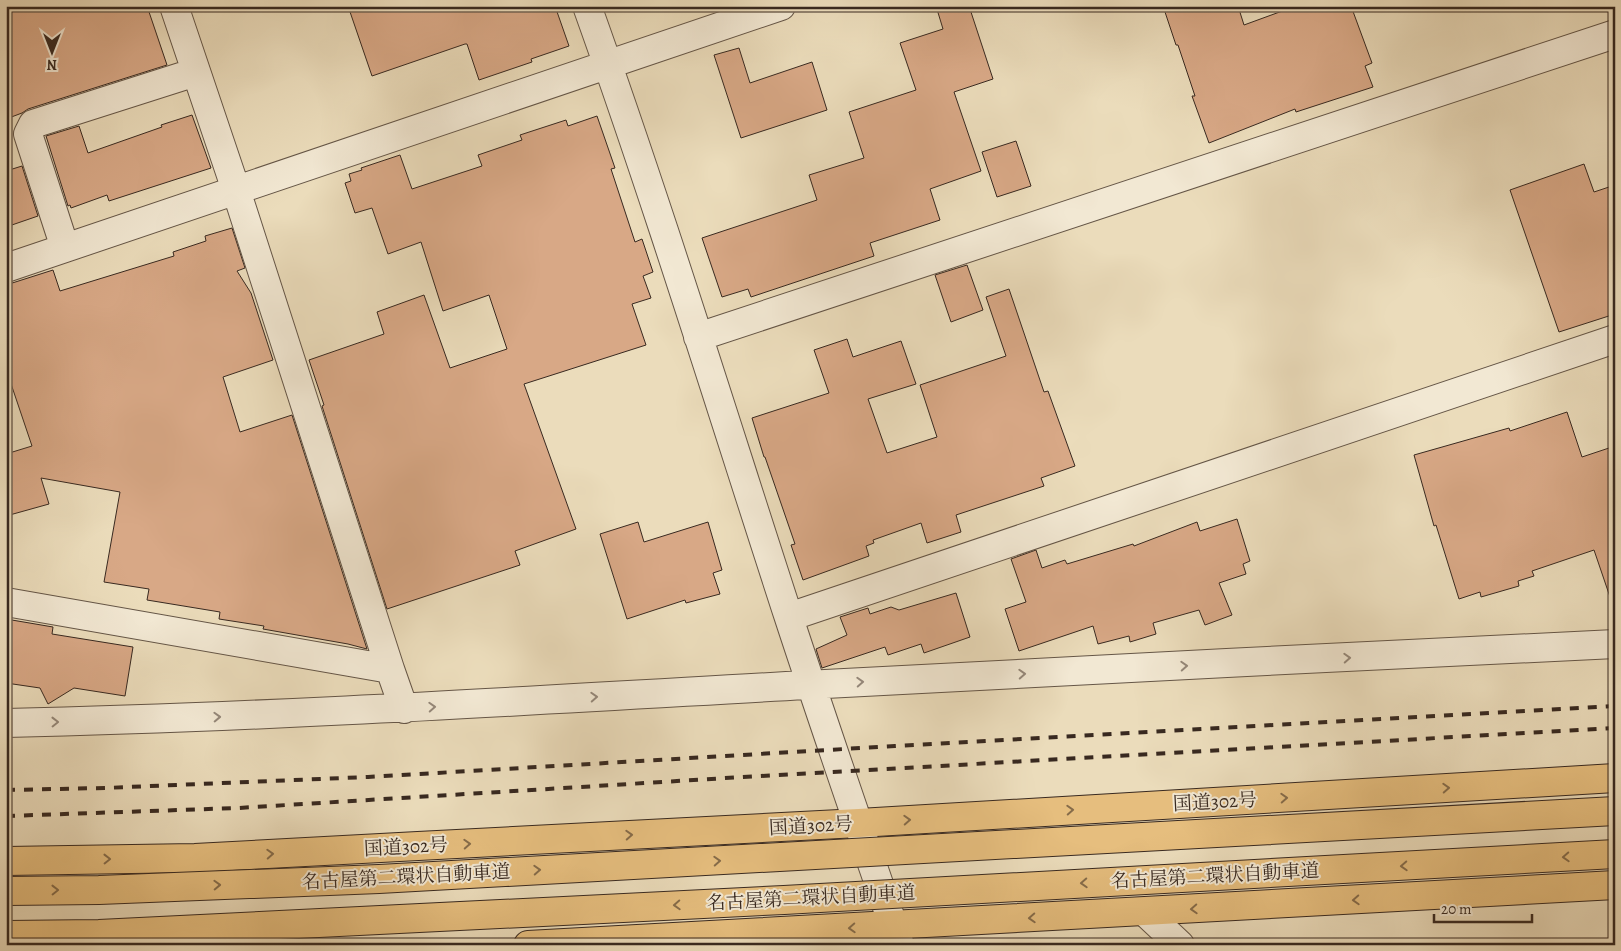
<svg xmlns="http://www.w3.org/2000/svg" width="1621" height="951" font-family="Alegreya,'Noto Serif JP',serif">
<rect width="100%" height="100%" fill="#ebdcbb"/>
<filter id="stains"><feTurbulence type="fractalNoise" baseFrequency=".004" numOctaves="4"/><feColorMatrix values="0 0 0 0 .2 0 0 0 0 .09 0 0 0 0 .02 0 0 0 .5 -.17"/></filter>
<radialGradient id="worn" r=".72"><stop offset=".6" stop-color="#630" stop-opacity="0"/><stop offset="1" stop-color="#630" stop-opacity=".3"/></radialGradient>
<path fill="#d8a886" stroke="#382920" d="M 6,6 L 147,6 L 167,65 L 28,109 L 22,113 L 6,119 Z
M 348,6 L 555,6 L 569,46 L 531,59 L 532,62 L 479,80 L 467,44 L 465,44 L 372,76 Z
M 936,6 L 969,6 L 993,79 L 954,92 L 981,171 L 930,189 L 940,220 L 870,243 L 874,256 L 751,297 L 748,289 L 722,297 L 702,238 L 817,200 L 809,175 L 864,158 L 849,112 L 916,90 L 900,43 L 943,29 Z
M 1163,6 L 1238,6 L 1244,25 L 1296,6 L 1351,6 L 1372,63 L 1365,66 L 1373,87 L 1296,112 L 1295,109 L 1209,143 L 1192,96 L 1195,96 L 1178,45 L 1176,45 Z
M 739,48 L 750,83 L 812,62 L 827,110 L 741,138 L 714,55 Z
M 192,115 L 211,168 L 109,201 L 107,195 L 71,208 L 70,205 L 68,206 L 46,136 L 79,126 L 88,153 L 162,127 L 161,125 Z
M 597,116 L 615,168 L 611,169 L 635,242 L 642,239 L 653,272 L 643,276 L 651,298 L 632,304 L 646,345 L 524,384 L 576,529 L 515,551 L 520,565 L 387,609 L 322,406 L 324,405 L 309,360 L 384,334 L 377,312 L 424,295 L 450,368 L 507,349 L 489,295 L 443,311 L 421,242 L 388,254 L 372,208 L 355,213 L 345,183 L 351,181 L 349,174 L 362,170 L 361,168 L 400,155 L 412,189 L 482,166 L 478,155 L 522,140 L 520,135 L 566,120 L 568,126 Z
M 1016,141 L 1031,186 L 997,197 L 982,152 Z
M 1584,164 L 1594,192 L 1615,185 L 1615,314 L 1559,332 L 1510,190 Z
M 22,166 L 38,216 L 6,227 L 6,171 Z
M 232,228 L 245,268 L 237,271 L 251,293 L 273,360 L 223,377 L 240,432 L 292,415 L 367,649 L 348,644 L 263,629 L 264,626 L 219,619 L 220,612 L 147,600 L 149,589 L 104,582 L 120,492 L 41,478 L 49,504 L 6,516 L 6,454 L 32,446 L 6,369 L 6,285 L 53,270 L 60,291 L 174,256 L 173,252 L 206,241 L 205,236 Z
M 967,265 L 983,310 L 951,322 L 935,275 Z
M 1009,289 L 1044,392 L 1048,391 L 1075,466 L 1041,478 L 1044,486 L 956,515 L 961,532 L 927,543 L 921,523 L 873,540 L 874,543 L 866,546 L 869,556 L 803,580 L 791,545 L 795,544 L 765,457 L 764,457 L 752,418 L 829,393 L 814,350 L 847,339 L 853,357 L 901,341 L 916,384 L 868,399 L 887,453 L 937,437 L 920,385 L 1006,356 L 986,297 Z
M 1567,412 L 1582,457 L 1615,446 L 1615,596 L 1610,597 L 1594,550 L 1532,571 L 1534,576 L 1518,581 L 1519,586 L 1481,597 L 1480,592 L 1459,599 L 1436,525 L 1434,526 L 1414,455 L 1509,428 L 1510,431 Z
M 1237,519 L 1250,561 L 1243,564 L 1246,574 L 1219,583 L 1232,615 L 1205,625 L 1199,610 L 1153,623 L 1156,634 L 1130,642 L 1129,636 L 1098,644 L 1093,626 L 1019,651 L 1005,609 L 1026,602 L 1011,559 L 1036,550 L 1042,568 L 1065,560 L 1067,564 L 1133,544 L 1134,546 L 1197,522 L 1200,531 Z
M 638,522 L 644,542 L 708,522 L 722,570 L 713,573 L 720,594 L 686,603 L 685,600 L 627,619 L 600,534 Z
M 956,593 L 970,637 L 924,653 L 921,644 L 888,655 L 885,647 L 822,668 L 816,649 L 847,635 L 840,617 L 868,608 L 870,614 L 891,607 L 899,610 Z
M 6,619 L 53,627 L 52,634 L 133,647 L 125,696 L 74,688 L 48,704 L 40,688 L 6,683 Z"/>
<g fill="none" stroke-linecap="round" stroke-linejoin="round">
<defs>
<path id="minor" d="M 174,6 L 236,190 L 390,669 L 404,709
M 587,6 C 659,207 722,412 788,615 C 824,725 862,835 900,945
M 65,248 L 28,134 L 33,124 L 196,72
M 6,268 L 781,6
M 698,337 L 1615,34
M 6,602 L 390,669
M 789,617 L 1615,339
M 6,723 C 273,717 540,700 806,685 C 1076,669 1345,658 1615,644
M 1145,912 L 1180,945"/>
<path id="highway" d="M 6,861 L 195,858 L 418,846 L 859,823 L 1615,778
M 528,945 L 1615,885"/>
</defs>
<use href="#minor" stroke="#655647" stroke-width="30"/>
<use href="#highway" stroke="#382920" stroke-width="30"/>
<use href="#minor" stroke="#f2e8d3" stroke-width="28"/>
<use href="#highway" stroke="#e6be7e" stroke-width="28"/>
<path stroke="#382920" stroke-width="4" stroke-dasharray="9 9" stroke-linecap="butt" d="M 6,790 L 105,788 L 368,777 L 895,746 L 1615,706
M 6,816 L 238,808 L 743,777 L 1615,728"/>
<defs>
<path id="highway-bridge" d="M 6,891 L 99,890 L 379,879 L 1615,811
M 6,935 L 99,934 L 784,900 L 1615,854"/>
</defs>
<use href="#highway-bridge" stroke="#382920" stroke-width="30" stroke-linecap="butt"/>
<use href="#highway-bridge" stroke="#e6be7e" stroke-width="28"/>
</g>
<defs><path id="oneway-chevron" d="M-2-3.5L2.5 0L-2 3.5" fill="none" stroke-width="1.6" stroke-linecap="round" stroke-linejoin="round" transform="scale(1.25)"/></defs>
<g stroke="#95887a">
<use href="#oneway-chevron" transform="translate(1347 658) rotate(-3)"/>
<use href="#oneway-chevron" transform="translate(1184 666) rotate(-3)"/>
<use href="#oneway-chevron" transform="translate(1022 674) rotate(-3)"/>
<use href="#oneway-chevron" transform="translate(860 682) rotate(-3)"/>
<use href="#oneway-chevron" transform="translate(594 697) rotate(-3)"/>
<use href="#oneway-chevron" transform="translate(432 707) rotate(-3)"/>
<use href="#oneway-chevron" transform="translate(217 717) rotate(-2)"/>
<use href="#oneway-chevron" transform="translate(55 722) rotate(-1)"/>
</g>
<g stroke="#866c4a">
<use href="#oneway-chevron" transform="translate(1446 788) rotate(-3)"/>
<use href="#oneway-chevron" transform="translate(1284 798) rotate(-3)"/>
<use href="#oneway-chevron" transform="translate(1070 810) rotate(-3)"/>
<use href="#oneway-chevron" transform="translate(907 820) rotate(-3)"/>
<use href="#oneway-chevron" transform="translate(629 835) rotate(-3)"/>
<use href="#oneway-chevron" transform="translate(467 844) rotate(-3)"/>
<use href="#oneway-chevron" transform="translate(270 854) rotate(-3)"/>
<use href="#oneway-chevron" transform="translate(1566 857) rotate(177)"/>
<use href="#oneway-chevron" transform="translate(107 859) rotate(-1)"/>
<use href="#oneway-chevron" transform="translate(717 861) rotate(-3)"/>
<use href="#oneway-chevron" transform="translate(1404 866) rotate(177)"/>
<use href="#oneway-chevron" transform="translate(537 870) rotate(-3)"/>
<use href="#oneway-chevron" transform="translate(1084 883) rotate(177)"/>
<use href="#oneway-chevron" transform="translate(217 885) rotate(-2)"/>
<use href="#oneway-chevron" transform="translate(55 890) rotate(-1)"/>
<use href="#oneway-chevron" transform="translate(1356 900) rotate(177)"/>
<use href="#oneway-chevron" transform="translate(677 905) rotate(177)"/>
<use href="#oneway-chevron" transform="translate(1194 909) rotate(177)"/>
<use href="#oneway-chevron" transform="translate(1032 918) rotate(177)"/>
<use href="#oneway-chevron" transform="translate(852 928) rotate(177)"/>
</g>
<g text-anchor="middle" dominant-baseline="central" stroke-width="4" stroke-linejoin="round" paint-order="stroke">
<g font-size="19" fill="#382920" stroke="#f2e8d3">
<text transform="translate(1215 802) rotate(-3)">国道302号</text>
<text transform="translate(811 826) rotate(-3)">国道302号</text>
<text transform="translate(406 847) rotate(-3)">国道302号</text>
<text transform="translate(1215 876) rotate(-3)">名古屋第二環状自動車道</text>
<text transform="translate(406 877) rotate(-3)">名古屋第二環状自動車道</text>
<text transform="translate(811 898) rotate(-3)">名古屋第二環状自動車道</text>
</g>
</g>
<rect width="1621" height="951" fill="none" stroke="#ebdcbb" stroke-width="25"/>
<rect x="8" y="8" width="1606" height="936" fill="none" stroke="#382920" stroke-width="2.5"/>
<rect x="12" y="12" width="1596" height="926" fill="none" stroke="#382920"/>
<g transform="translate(52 52) rotate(180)" stroke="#f2e8d3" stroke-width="4" paint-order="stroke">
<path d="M0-4L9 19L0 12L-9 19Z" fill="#382920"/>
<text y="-8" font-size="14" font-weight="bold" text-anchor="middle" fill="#382920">N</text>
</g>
<path d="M1434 914v8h98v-8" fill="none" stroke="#382920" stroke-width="2.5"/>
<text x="1441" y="914" font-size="15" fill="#382920" stroke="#f2e8d3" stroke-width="4" paint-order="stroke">20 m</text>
<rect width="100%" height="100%" filter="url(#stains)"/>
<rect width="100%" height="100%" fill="url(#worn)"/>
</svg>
